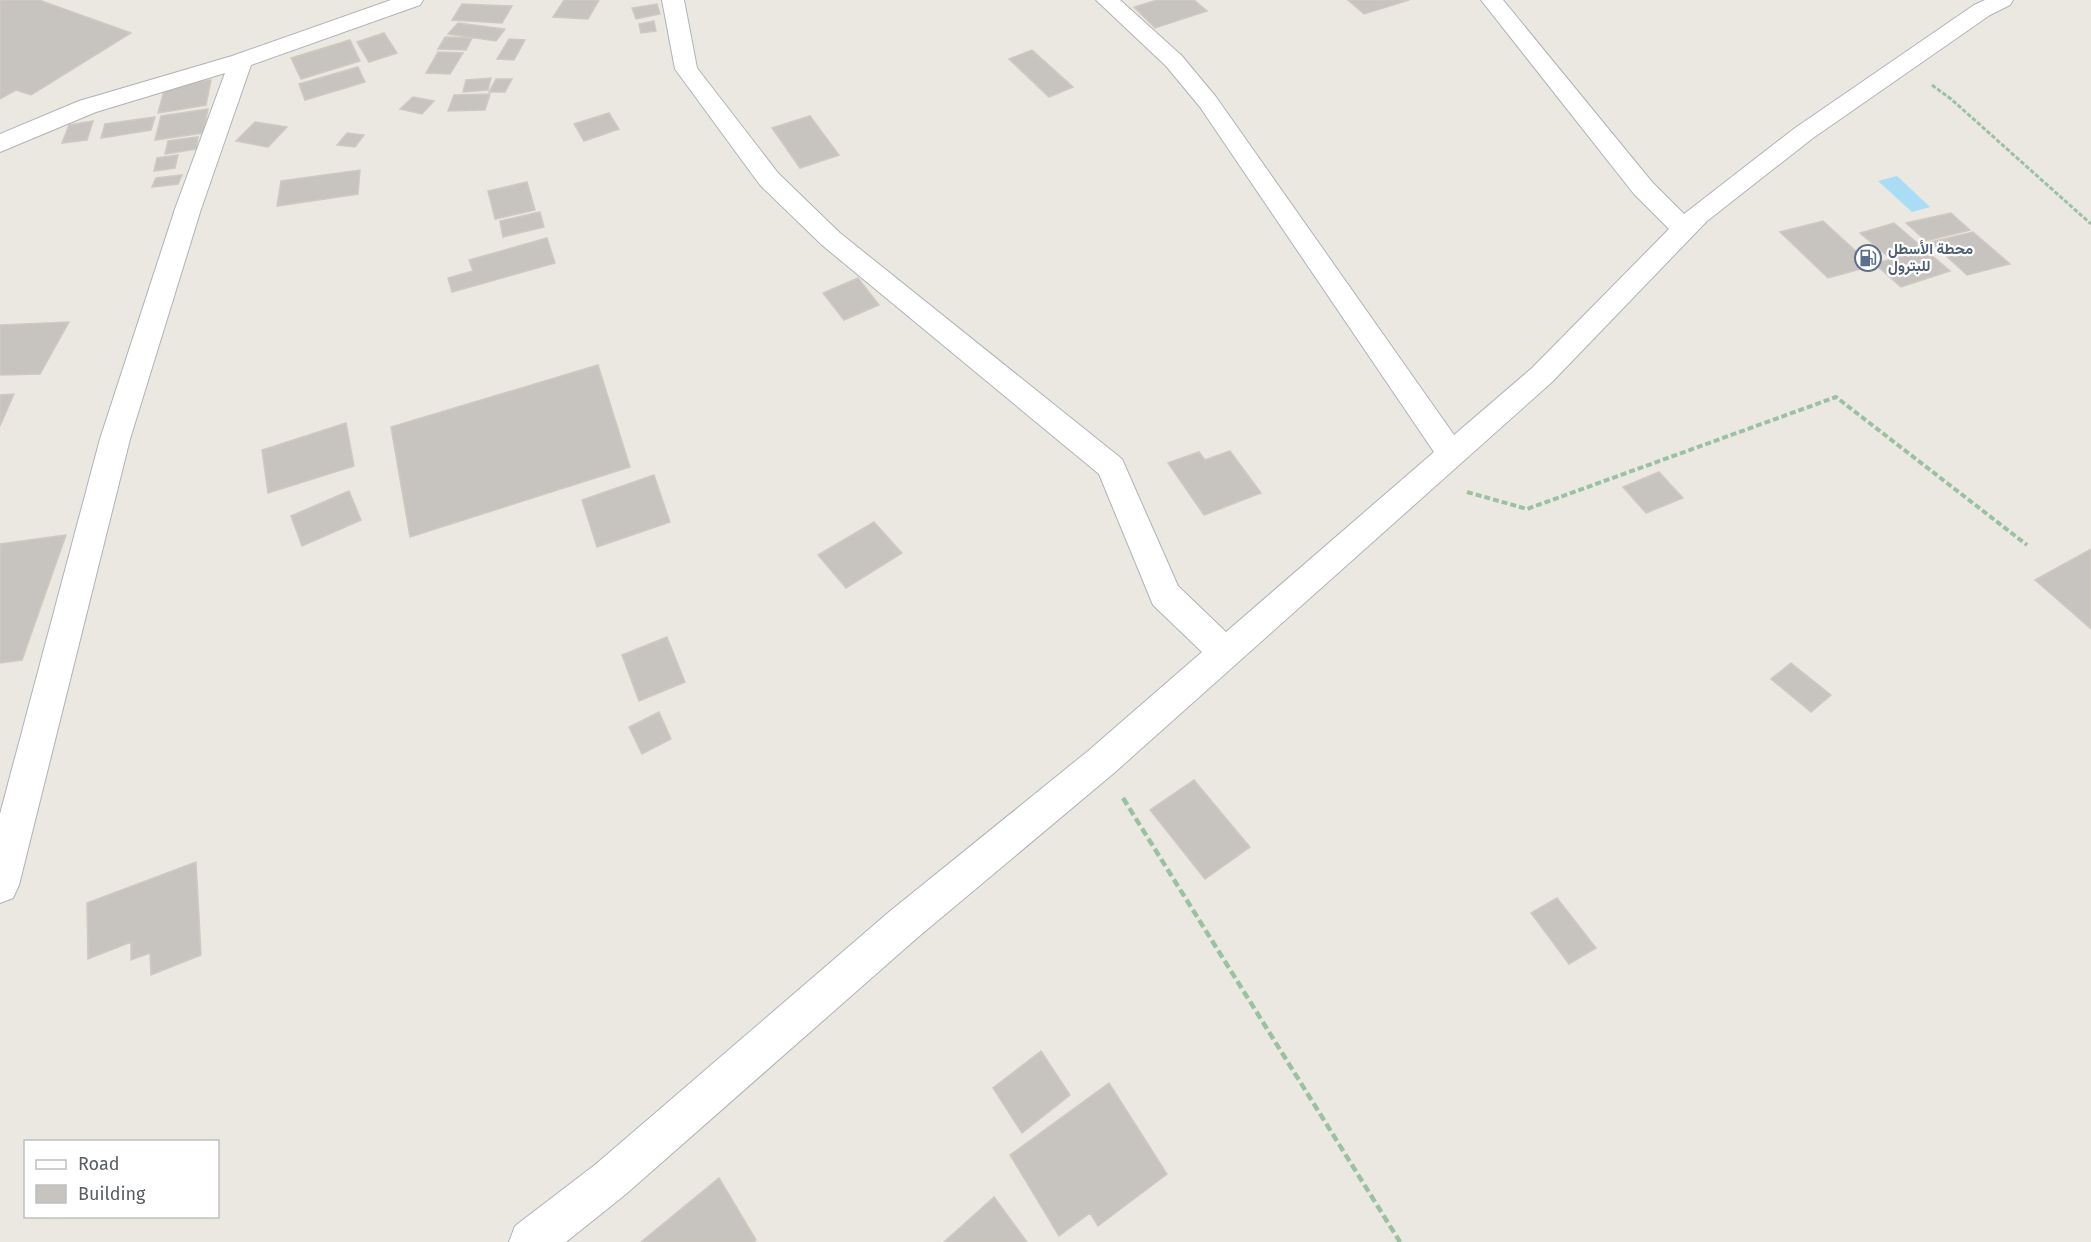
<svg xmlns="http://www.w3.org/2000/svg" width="2091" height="1242" font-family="'Fira Sans',Vazirmatn,sans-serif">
<rect width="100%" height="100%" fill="#ebe8e2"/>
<path fill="#a8ddf5" d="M 1897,176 L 1930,207 L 1912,212 L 1878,181 Z"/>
<path fill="#c7c3be" stroke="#cfc9c1" stroke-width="1.5" d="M 0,0 L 39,0 L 131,33 L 31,95 L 16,90 L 0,99 Z
M 564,0 L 599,0 L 588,19 L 553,17 Z
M 1157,0 L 1194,0 L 1207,11 L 1155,28 L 1134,7 Z
M 1348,0 L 1409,0 L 1364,14 Z
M 462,4 L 512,6 L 502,23 L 452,20 Z
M 657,4 L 660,14 L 636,19 L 632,8 Z
M 654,21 L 656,31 L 641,33 L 639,24 Z
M 458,23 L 505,29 L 496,41 L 448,34 Z
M 384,33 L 397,53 L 369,62 L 357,42 Z
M 445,37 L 472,38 L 466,50 L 438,49 Z
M 509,39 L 525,40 L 514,60 L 497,59 Z
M 350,40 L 360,61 L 301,79 L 291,58 Z
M 1032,50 L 1073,87 L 1049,97 L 1009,59 Z
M 438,52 L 463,53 L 450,74 L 426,73 Z
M 358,67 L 365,82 L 305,100 L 299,84 Z
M 491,78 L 488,90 L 463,92 L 466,80 Z
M 496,79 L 512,79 L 505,92 L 489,92 Z
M 211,80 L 206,105 L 158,113 L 165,87 Z
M 490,94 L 485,110 L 448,111 L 454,95 Z
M 413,97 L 434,101 L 422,114 L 400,109 Z
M 208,109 L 203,133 L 155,140 L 161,116 Z
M 609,113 L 619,129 L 584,141 L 574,124 Z
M 810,116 L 839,155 L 800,168 L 772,128 Z
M 155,117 L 151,130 L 101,138 L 105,124 Z
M 93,121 L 87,140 L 62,143 L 69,125 Z
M 255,122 L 287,127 L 268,147 L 236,141 Z
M 347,133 L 364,135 L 355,147 L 337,145 Z
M 198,137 L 196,149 L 165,154 L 168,141 Z
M 178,155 L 175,168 L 154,171 L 157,158 Z
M 360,170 L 358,194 L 277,206 L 281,181 Z
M 182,175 L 178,184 L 152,187 L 156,178 Z
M 527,182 L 535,210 L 495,219 L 488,191 Z
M 540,212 L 544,227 L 503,237 L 500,221 Z
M 1951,213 L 1970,230 L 1926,241 L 1906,223 Z
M 1823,221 L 1872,266 L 1828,278 L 1780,232 Z
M 1894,223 L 1950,271 L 1901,287 L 1875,264 L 1891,259 L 1860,233 Z
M 1973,232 L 2010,264 L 1967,275 L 1931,242 Z
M 547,238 L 555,263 L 452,292 L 448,278 L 473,271 L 469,260 Z
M 858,278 L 879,305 L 844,320 L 823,293 Z
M 69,322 L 40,374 L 0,375 L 0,325 Z
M 598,365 L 630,467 L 410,537 L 391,427 Z
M 14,394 L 0,426 L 0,395 Z
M 346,423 L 354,466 L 268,493 L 262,450 Z
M 1230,451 L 1261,493 L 1204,515 L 1168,463 L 1199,452 L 1205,460 Z
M 1659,472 L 1683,498 L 1646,513 L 1623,487 Z
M 654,475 L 670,522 L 597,547 L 582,500 Z
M 349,491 L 361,520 L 302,546 L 291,516 Z
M 874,522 L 902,553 L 846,588 L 818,555 Z
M 66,535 L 22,660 L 0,663 L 0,544 Z
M 2091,549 L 2091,629 L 2035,580 Z
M 667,637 L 685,682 L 639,701 L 622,655 Z
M 1791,663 L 1831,695 L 1811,712 L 1771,679 Z
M 659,712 L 671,739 L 642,754 L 629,727 Z
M 1194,780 L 1250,847 L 1205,879 L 1150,810 Z
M 196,862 L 201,955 L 151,975 L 150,953 L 131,960 L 131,942 L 88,959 L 87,903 Z
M 1557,898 L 1596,948 L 1569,964 L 1531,913 Z
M 1041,1051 L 1070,1095 L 1022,1133 L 993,1088 Z
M 1109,1083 L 1167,1174 L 1098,1226 L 1090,1213 L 1059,1236 L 1010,1155 Z
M 719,1178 L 756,1240 L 754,1242 L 641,1242 Z
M 994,1197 L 1027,1242 L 944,1242 Z"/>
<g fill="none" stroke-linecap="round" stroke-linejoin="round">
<defs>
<path id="minor" d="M 391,0 L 423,0 L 420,5 L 251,65 L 201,209 L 130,439 L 19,885 L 13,898 L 0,903 L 0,814 L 100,439 L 175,209 L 225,73 L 96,112 L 0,152 L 0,134 L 79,101 L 232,56 Z
M 662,0 L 684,0 L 697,68 L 778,173 L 840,233 L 1122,459 L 1178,586 L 1226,632 L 1434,452 L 1200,107 L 1166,66 L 1096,0 L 1120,0 L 1182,56 L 1216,97 L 1454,435 L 1532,368 L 1669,229 L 1634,194 L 1481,0 L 1503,0 L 1652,182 L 1684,214 L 1795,128 L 1974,5 L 1985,0 L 2013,0 L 2010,5 L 1990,15 L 1813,138 L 1707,221 L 1552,382 L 1114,773 L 917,938 L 626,1194 L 566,1242 L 509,1242 L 515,1226 L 596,1164 L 889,912 L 1088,751 L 1202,652 L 1153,605 L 1099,474 L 822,245 L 760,185 L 675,69 Z"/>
</defs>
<use href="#minor" stroke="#afb3b6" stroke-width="2"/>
<path stroke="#9ac1a1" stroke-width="3" stroke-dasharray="4.5 2" stroke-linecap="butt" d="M 1932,85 L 1951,99 L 2091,224"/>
<path stroke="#9ac1a1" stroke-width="4" stroke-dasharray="6 3" stroke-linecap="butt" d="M 1467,492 L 1527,509 L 1836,397 L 2027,545"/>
<path stroke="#9ac1a1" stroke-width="4.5" stroke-dasharray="8 4" stroke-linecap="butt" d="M 1123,798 L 1400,1242"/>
<use href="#minor" fill="#fff" fill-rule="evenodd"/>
</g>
<defs>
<symbol id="fuel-ring" viewBox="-11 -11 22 22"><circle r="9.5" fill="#fff" stroke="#5c6f8a" stroke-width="1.5"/><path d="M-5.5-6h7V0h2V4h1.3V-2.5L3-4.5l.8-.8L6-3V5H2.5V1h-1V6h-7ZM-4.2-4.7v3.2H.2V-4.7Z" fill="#5c6f8a"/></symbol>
</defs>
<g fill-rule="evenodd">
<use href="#fuel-ring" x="1853" y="243" width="30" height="30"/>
</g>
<g text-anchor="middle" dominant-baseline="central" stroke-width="4.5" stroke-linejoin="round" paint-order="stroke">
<g font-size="15" font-weight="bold" fill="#4e5e75" stroke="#fff" text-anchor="start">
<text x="1888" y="249">محطة الأسطل<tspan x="1888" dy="17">للبترول</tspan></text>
</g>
</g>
<rect x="24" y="1140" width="195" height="78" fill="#ffffff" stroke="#bdbfc0" stroke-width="1.5"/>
<rect x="36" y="1160" width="30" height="9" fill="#ffffff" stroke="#bdbfc0" stroke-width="1.5"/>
<text x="78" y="1170" font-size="18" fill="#5a5e61">Road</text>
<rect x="36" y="1185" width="30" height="18" fill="#c7c3be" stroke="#bdbfc0" stroke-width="1.5"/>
<text x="78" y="1200" font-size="18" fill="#5a5e61">Building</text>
</svg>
